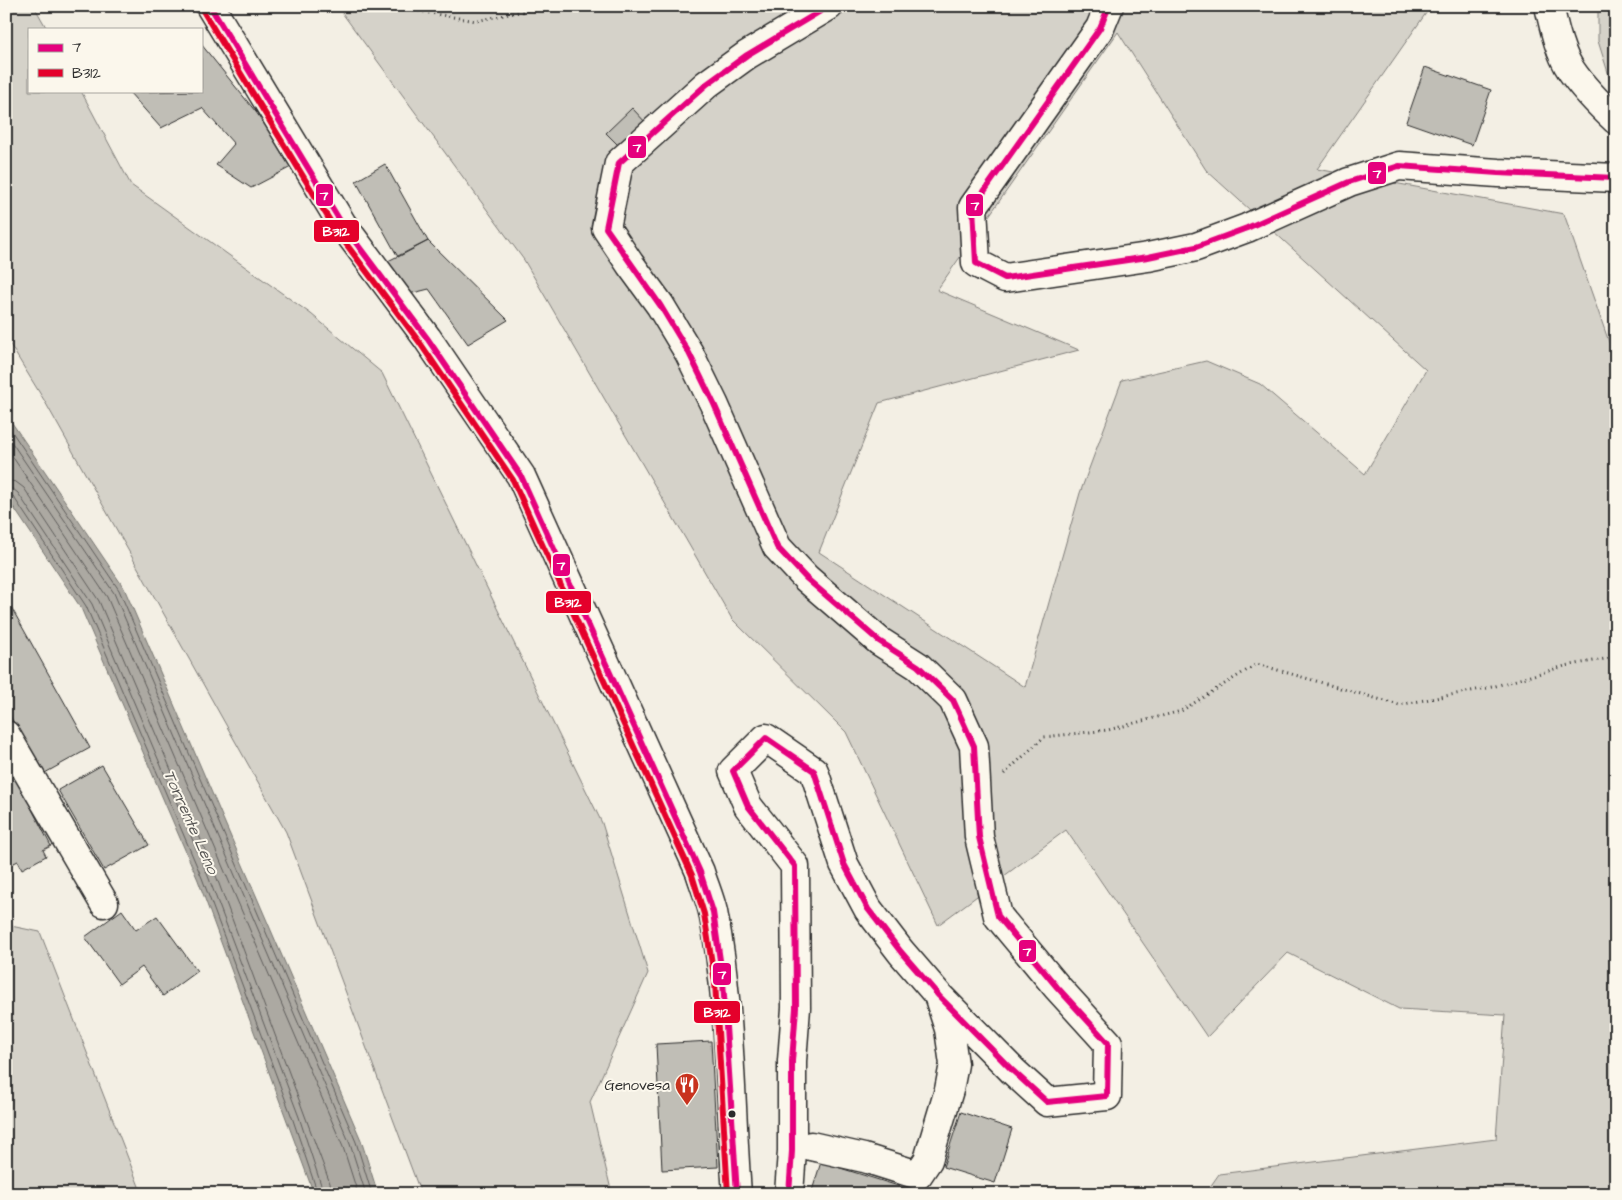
<svg xmlns="http://www.w3.org/2000/svg" width="1622" height="1200" font-family="'Architects Daughter',sans-serif">
<rect width="100%" height="100%" fill="#f3efe4"/>
<filter id="ink" filterUnits="userSpaceOnUse"><feTurbulence type="fractalNoise" baseFrequency=".02" numOctaves="2"/><feDisplacementMap in="SourceGraphic" scale="10" xChannelSelector="R" yChannelSelector="G"/><feConvolveMatrix kernelMatrix="1 2 1 2 8 2 1 2 1" color-interpolation-filters="sRGB"/></filter>
<g filter="url(#ink)">
<path fill="#d5d2c9" stroke="#807e7a" fill-rule="evenodd" d="M 6,6 L 34,6 L 47,29 L 29,29 L 29,91 L 81,91 L 131,185 L 311,314 L 382,373 L 602,823 L 648,973 L 590,1102 L 612,1194 L 421,1194 L 286,832 L 44,400 L 6,338 Z
M 337,6 L 1431,6 L 1317,169 L 1564,214 L 1616,362 L 1616,1194 L 1205,1194 L 1219,1174 L 1496,1139 L 1505,1015 L 1399,1009 L 1288,953 L 1207,1037 L 1066,830 L 938,925 L 846,732 L 732,619 L 524,260 ZM 1118,32 L 1206,170 L 1426,370 L 1365,474 L 1260,384 L 1206,361 L 1122,380 L 1080,493 L 1025,687 L 819,552 L 879,403 L 1079,350 L 937,290 Z
M 1598,6 L 1616,6 L 1616,86 L 1611,82 L 1598,41 Z
M 6,925 L 40,932 L 142,1194 L 6,1194 Z"/>
<path fill="#aca9a2" stroke="#787772" d="M 6,414 L 124,588 L 361,1140 L 378,1194 L 314,1194 L 198,880 L 81,608 L 6,496 Z"/>
<g fill="none" stroke-linecap="round" stroke-linejoin="round">
<path stroke="#5f5d5b" stroke-width="1" d="M 6,423 L 119,590 L 356,1142 L 372,1194
M 6,434 L 114,593 L 350,1144 L 366,1194
M 6,447 L 107,597 L 343,1147 L 358,1194
M 6,480 L 16,482 L 24,488 L 99,601 L 215,873 L 331,1186 L 332,1194
M 6,488 L 13,489 L 18,493 L 92,604 L 208,876 L 299,1117 L 324,1194
M 6,494 L 13,496 L 86,606 L 202,878 L 293,1120 L 318,1194"/>
</g>
<path fill="#c0beb6" stroke="#2b2b2b" d="M 201,44 L 264,122 L 291,167 L 251,188 L 216,165 L 234,144 L 202,108 L 161,128 L 129,92 L 201,91 Z
M 1425,67 L 1491,90 L 1472,145 L 1406,122 Z
M 632,108 L 648,125 L 622,149 L 606,133 Z
M 385,164 L 428,241 L 398,257 L 356,181 Z
M 428,241 L 508,320 L 468,344 L 429,289 L 409,294 L 386,262 Z
M 6,598 L 90,748 L 43,774 L 6,709 Z
M 6,759 L 51,846 L 43,850 L 46,856 L 22,869 L 18,861 L 8,866 L 6,863 Z
M 102,765 L 149,845 L 104,870 L 58,790 Z
M 122,910 L 136,930 L 157,916 L 197,971 L 163,996 L 142,967 L 119,984 L 85,937 Z
M 711,1041 L 718,1167 L 662,1170 L 656,1044 Z
M 961,1112 L 1012,1129 L 995,1183 L 943,1167 Z
M 821,1162 L 924,1194 L 811,1194 Z"/>
<g fill="none" stroke-linecap="round" stroke-linejoin="round">
<defs>
<path id="minor" d="M 1109,6 L 1100,28 L 973,207 L 976,263 L 1005,278 L 1148,257 L 1196,247 L 1247,228 L 1349,182 L 1399,166 L 1498,173 L 1616,178
M 1549,6 C 1554,27 1559,52 1571,70 C 1583,88 1600,105 1616,120
M 6,735 L 104,903
M 811,1146 L 864,1158 L 918,1175 L 928,1160 L 949,1090 L 954,1064 L 949,1029 L 939,998
M 789,1194 L 792,1151 L 792,1061 L 796,1008 L 795,866 L 748,806 L 733,771 L 766,738 L 814,771 L 844,864 L 868,909 L 901,952 L 939,996 L 1013,1071 L 1047,1102 L 1107,1096 L 1108,1043 L 1057,987 L 998,916 L 979,837 L 974,746 L 953,700 L 918,666 L 879,641 L 806,578 L 777,547 L 714,404 L 689,353 L 660,305 L 630,264 L 606,228 L 619,163 L 707,84 L 747,55 L 829,6"/>
<path id="major" d="M 210,6 L 342,224 L 427,338 L 521,476 L 700,872 C 704,885 710,899 713,912 C 731,1003 730,1101 737,1194"/>
</defs>
<use href="#minor" stroke="#2b2b2b" stroke-width="31"/>
<use href="#major" stroke="#2b2b2b" stroke-width="31"/>
<path stroke="#2b2b2b" stroke-width="3" stroke-dasharray="1 4" stroke-linecap="butt" d="M 389,6 L 476,21 L 548,6
M 1004,774 L 1044,737 L 1108,730 L 1181,711 L 1257,664 L 1399,705 L 1492,687 L 1565,666 L 1616,657"/>
<use href="#minor" stroke="#fbf7ec" stroke-width="28"/>
<use href="#major" stroke="#fbf7ec" stroke-width="28"/>
<defs>
<path id="bus-1" d="M 210,6 L 342,224 L 427,338 L 521,476 L 700,872 L 713,912 L 723,981 L 737,1194
M 1109,6 L 1100,28 L 973,207 L 976,263 L 1005,278 L 1148,257 L 1196,247 L 1247,228 L 1349,182 L 1399,166 L 1498,173 L 1616,178
M 789,1194 L 792,1151 L 792,1061 L 796,1008 L 795,866 L 748,806 L 733,771 L 766,738 L 814,771 L 844,864 L 868,909 L 901,952 L 939,996 L 1013,1071 L 1047,1102 L 1107,1096 L 1108,1043 L 1057,987 L 998,916 L 979,837 L 974,746 L 953,700 L 918,666 L 879,641 L 806,578 L 777,547 L 714,404 L 689,353 L 660,305 L 606,228 L 619,163 L 707,84 L 747,55 L 829,6"/>
<path id="bus-2" d="M 203,11 L 335,229 L 420,343 L 513,480 L 692,875 L 704,914 L 715,982 L 728,1194"/>
</defs>
<use href="#bus-1" stroke="#fbf7ec" stroke-width="10"/>
<use href="#bus-2" stroke="#fbf7ec" stroke-width="10"/>
<use href="#bus-1" stroke="#e5007d" stroke-width="6"/>
<use href="#bus-2" stroke="#e4002b" stroke-width="6"/>
</g>
</g>
<defs>
<symbol id="restaurant-pin" viewBox="-11 -11 22 30"><path d="M0 17L-7.5 6A9.5 9.5 0 1 1 7.5 6Z" fill="#c8321e" stroke="#fbf7ec"/><path d="M-5-6h1v4h1v-4h1v4h1v-4h1v5L-1.5 .5V6h-2V.5L-5-1ZM5-6V6H3V1.5H1.5Q1.5-4 5-6Z" fill="#fff"/></symbol>
</defs>
<g fill-rule="evenodd">
<use href="#restaurant-pin" x="673" y="1071" width="28" height="38"/>
</g>
<circle fill="#2b2b2b" stroke="#fbf7ec" stroke-width="2" cx="732" cy="1114" r="4.5"/>
<g text-anchor="middle" dominant-baseline="central" stroke-width="4" stroke-linejoin="round" paint-order="stroke">
<g font-size="15" fill="#2b2b2b" stroke="#fbf7ec" text-anchor="end">
<text x="670" y="1085">Genovesa</text>
</g>
<g font-size="16" font-style="italic" fill="#585755" stroke="#fbf7ec">
<text transform="translate(191 822) rotate(66)">Torrente Leno</text>
</g>
</g>
<g stroke="#fbf7ec" stroke-width="2">
<rect x="627" y="135" width="20" height="24" rx="5" fill="#e5007d"/>
<rect x="1367" y="161" width="20" height="24" rx="5" fill="#e5007d"/>
<rect x="315" y="183" width="19" height="24" rx="5" fill="#e5007d"/>
<rect x="965" y="193" width="19" height="24" rx="5" fill="#e5007d"/>
<rect x="313" y="219" width="47" height="24" rx="5" fill="#e4002b"/>
<rect x="552" y="553" width="19" height="24" rx="5" fill="#e5007d"/>
<rect x="545" y="590" width="47" height="24" rx="5" fill="#e4002b"/>
<rect x="1018" y="939" width="19" height="24" rx="5" fill="#e5007d"/>
<rect x="712" y="962" width="20" height="24" rx="5" fill="#e5007d"/>
<rect x="693" y="1000" width="48" height="24" rx="5" fill="#e4002b"/>
</g>
<g font-size="14" text-anchor="middle" font-weight="bold" fill="#fff">
<text x="637" y="152">7</text>
<text x="1377" y="178">7</text>
<text x="324" y="200">7</text>
<text x="975" y="210">7</text>
<text x="336" y="236">B312</text>
<text x="561" y="570">7</text>
<text x="568" y="607">B312</text>
<text x="1027" y="956">7</text>
<text x="722" y="979">7</text>
<text x="717" y="1017">B312</text>
</g>
<rect width="1622" height="1200" fill="none" stroke="#fbf7ec" stroke-width="25"/>
<rect x="12" y="12" width="1597" height="1175" fill="none" stroke="#2b2b2b" stroke-width="2" filter="url(#ink)"/>
<rect x="28" y="28" width="175" height="65" fill="#fbf7ec" stroke="#a8a59f"/>
<rect x="38" y="44" width="25" height="8" fill="#e5007d" stroke="#a8a59f"/>
<text x="72" y="52" font-size="15" fill="#2b2b2b">7</text>
<rect x="38" y="69" width="25" height="8" fill="#e4002b" stroke="#a8a59f"/>
<text x="72" y="78" font-size="15" fill="#2b2b2b">B312</text>
</svg>
